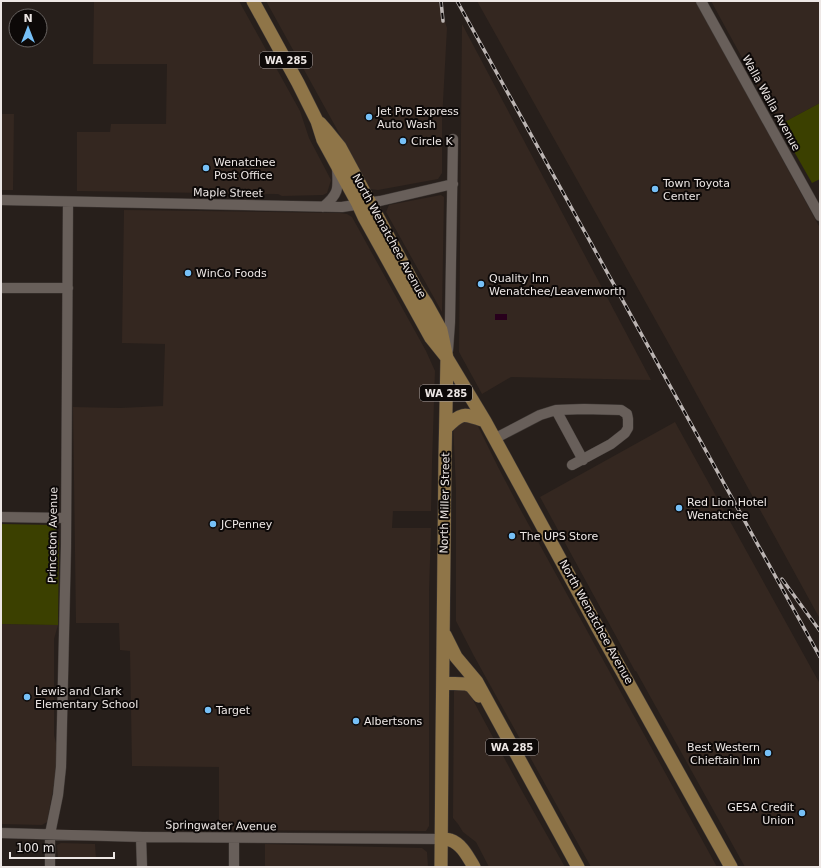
<svg xmlns="http://www.w3.org/2000/svg" width="821" height="868" font-family="'DejaVu Sans',sans-serif">
<rect width="100%" height="100%" fill="#271f1b"/>
<path fill="#342720" d="M 94,1 L 239,1 L 300,111 L 309,138 L 331,180 L 327,193 L 323,195 L 282,196 L 278,194 L 77,191 L 77,132 L 110,132 L 111,124 L 166,124 L 167,64 L 93,64 Z
M 266,1 L 438,1 L 447,28 L 442,120 L 442,173 L 438,179 L 378,190 L 370,189 Z
M 477,1 L 696,1 L 820,228 L 820,619 L 669,344 Z
M 711,1 L 820,1 L 820,103 L 779,125 Z
M 462,24 L 651,380 L 511,377 L 482,394 L 459,352 Z
M 1,114 L 14,114 L 13,190 L 1,190 Z
M 441,195 L 444,197 L 442,312 L 386,212 L 389,205 Z
M 124,210 L 340,213 L 347,214 L 352,217 L 426,351 L 435,371 L 432,463 L 431,511 L 393,511 L 392,528 L 431,528 L 429,591 L 429,826 L 426,831 L 219,830 L 219,767 L 132,766 L 130,651 L 120,650 L 119,623 L 76,623 L 73,407 L 120,408 L 163,406 L 165,344 L 122,343 Z
M 475,420 L 498,467 L 519,507 L 717,867 L 591,867 L 474,656 L 456,621 L 456,490 L 453,422 Z
M 675,422 L 820,684 L 820,867 L 745,867 L 636,671 L 635,671 L 540,497 Z
M 1,624 L 58,625 L 54,639 L 54,735 L 58,751 L 54,784 L 47,822 L 42,825 L 1,824 Z
M 454,688 L 467,689 L 522,791 L 565,867 L 489,867 L 476,842 L 463,832 L 458,824 L 453,818 Z
M 61,843 L 95,844 L 96,859 L 58,859 L 57,845 Z
M 265,844 L 422,848 L 427,852 L 428,867 L 265,867 Z"/>
<path fill="#3b4000" d="M 820,103 L 820,179 L 812,183 L 779,125 Z
M 1,524 L 52,525 L 57,530 L 57,540 L 59,540 L 58,625 L 1,624 Z"/>
<path fill="#28001c" d="M 495,314 L 507,314 L 507,320 L 495,320 Z"/>
<g fill="none" stroke-linecap="round" stroke-linejoin="round">
<defs>
<path id="minor" d="M 701,1 L 820,216
M 1,200 L 342,207 L 380,201 L 453,184
M 323,207 C 340,193 338,188 337,167
M 1,288 L 68,288
M 448,350 L 450,322 L 453,139
M 556,410 L 583,460
M 494,439 L 540,415 L 556,410 L 584,409 L 621,410 L 627,414 L 628,419 L 628,428 L 625,433 L 611,444 L 572,465
M 1,517 L 66,518
M 1,833 L 143,837 L 441,839
M 141,837 L 142,867
M 234,838 L 234,867
M 50,867 L 50,834 L 58,795 L 61,767 L 66,546 L 68,202"/>
<path id="major" d="M 253,1 L 298,83 L 317,121 L 323,140 L 358,204 L 364,217 L 431,338 L 447,358 L 485,421 L 600,632 L 731,867
M 320,123 L 327,131 L 340,147 L 416,288 L 426,303 L 441,330 L 447,358 L 445,457 L 442,743 L 441,867
M 446,428 C 462,412 463,413 485,421
M 445,635 L 456,657 L 477,682 L 578,867
M 443,683 L 466,684 L 471,686 L 479,696
M 441,839 C 444,839 448,839 450,840 C 462,844 468,857 474,867"/>
</defs>
<use href="#minor" stroke="#403a37" stroke-width="11"/>
<use href="#major" stroke="#403a37" stroke-width="14"/>
<use href="#minor" stroke="#685f5a" stroke-width="10"/>
<use href="#major" stroke="#8f7548" stroke-width="13"/>
<defs>
<path id="rail" d="M 441,1 L 443,21
M 457,1 L 820,657
M 782,579 L 820,631"/>
</defs>
<use href="#rail" stroke="#bcb5b3" stroke-width="3.5"/>
<use href="#rail" stroke="#0d0908" stroke-width="2" stroke-dasharray="6" stroke-linecap="butt"/>
</g>
<g fill="#76c0f7" stroke="#0d0908" stroke-width="1.5">
<circle cx="369" cy="117" r="4"/>
<circle cx="403" cy="141" r="4"/>
<circle cx="206" cy="168" r="4"/>
<circle cx="655" cy="189" r="4"/>
<circle cx="188" cy="273" r="4"/>
<circle cx="481" cy="284" r="4"/>
<circle cx="679" cy="508" r="4"/>
<circle cx="213" cy="524" r="4"/>
<circle cx="512" cy="536" r="4"/>
<circle cx="27" cy="697" r="4"/>
<circle cx="208" cy="710" r="4"/>
<circle cx="356" cy="721" r="4"/>
<circle cx="768" cy="753" r="4"/>
<circle cx="802" cy="813" r="4"/>
</g>
<g text-anchor="middle" dominant-baseline="central" stroke-width="4" stroke-linejoin="round" paint-order="stroke">
<g fill="#0d0908" stroke="#aaa4a3" stroke-width="1">
<rect x="260" y="52" width="52" height="16" rx="3"/>
<rect x="420" y="385" width="52" height="16" rx="3"/>
<rect x="486" y="739" width="52" height="16" rx="3"/>
</g>
<g font-size="10" font-weight="bold" fill="#ede7e5">
<text x="286" y="60">WA 285</text>
<text x="446" y="393">WA 285</text>
<text x="512" y="747">WA 285</text>
</g>
<g font-size="11" fill="#ede7e5" stroke="#0d0908">
<text transform="translate(771 103) rotate(61)">Walla Walla Avenue</text>
<text transform="translate(228 193) rotate(1)">Maple Street</text>
<text transform="translate(389 236) rotate(61)">North Wenatchee Avenue</text>
<text transform="translate(445 503) rotate(-89)">North Miller Street</text>
<text transform="translate(53 535) rotate(-89)">Princeton Avenue</text>
<text transform="translate(596 622) rotate(61)">North Wenatchee Avenue</text>
<text transform="translate(221 826) rotate(1)">Springwater Avenue</text>
</g>
<g font-size="11" fill="#ede7e5" stroke="#0d0908" text-anchor="start">
<text x="377" y="111">Jet Pro Express<tspan x="377" dy="13">Auto Wash</tspan></text>
<text x="411" y="141">Circle K</text>
<text x="214" y="162">Wenatchee<tspan x="214" dy="13">Post Office</tspan></text>
<text x="663" y="183">Town Toyota<tspan x="663" dy="13">Center</tspan></text>
<text x="196" y="273">WinCo Foods</text>
<text x="489" y="278">Quality Inn<tspan x="489" dy="13">Wenatchee/Leavenworth</tspan></text>
<text x="687" y="502">Red Lion Hotel<tspan x="687" dy="13">Wenatchee</tspan></text>
<text x="221" y="524">JCPenney</text>
<text x="520" y="536">The UPS Store</text>
<text x="35" y="691">Lewis and Clark<tspan x="35" dy="13">Elementary School</tspan></text>
<text x="216" y="710">Target</text>
<text x="364" y="721">Albertsons</text>
<text x="760" y="747" text-anchor="end">Best Western<tspan x="760" dy="13">Chieftain Inn</tspan></text>
<text x="794" y="807" text-anchor="end">GESA Credit<tspan x="794" dy="13">Union</tspan></text>
</g>
</g>
<rect width="821" height="868" fill="none" stroke="#ede7e5" stroke-width="4"/>
<g transform="translate(28 28)"><circle r="19" fill="#0d0908" stroke="#676260"/>
<path d="M0-3L7 15L0 10L-7 15Z" fill="#76c0f7"/>
<text y="-6" font-size="11" font-weight="bold" text-anchor="middle" fill="#ede7e5">N</text>
</g>
<path d="M10 852v6h104v-6" fill="none" stroke="#ede7e5" stroke-width="2"/>
<text x="16" y="852" font-size="12" fill="#ede7e5" stroke="#0d0908" stroke-width="3" paint-order="stroke">100 m</text>
</svg>
